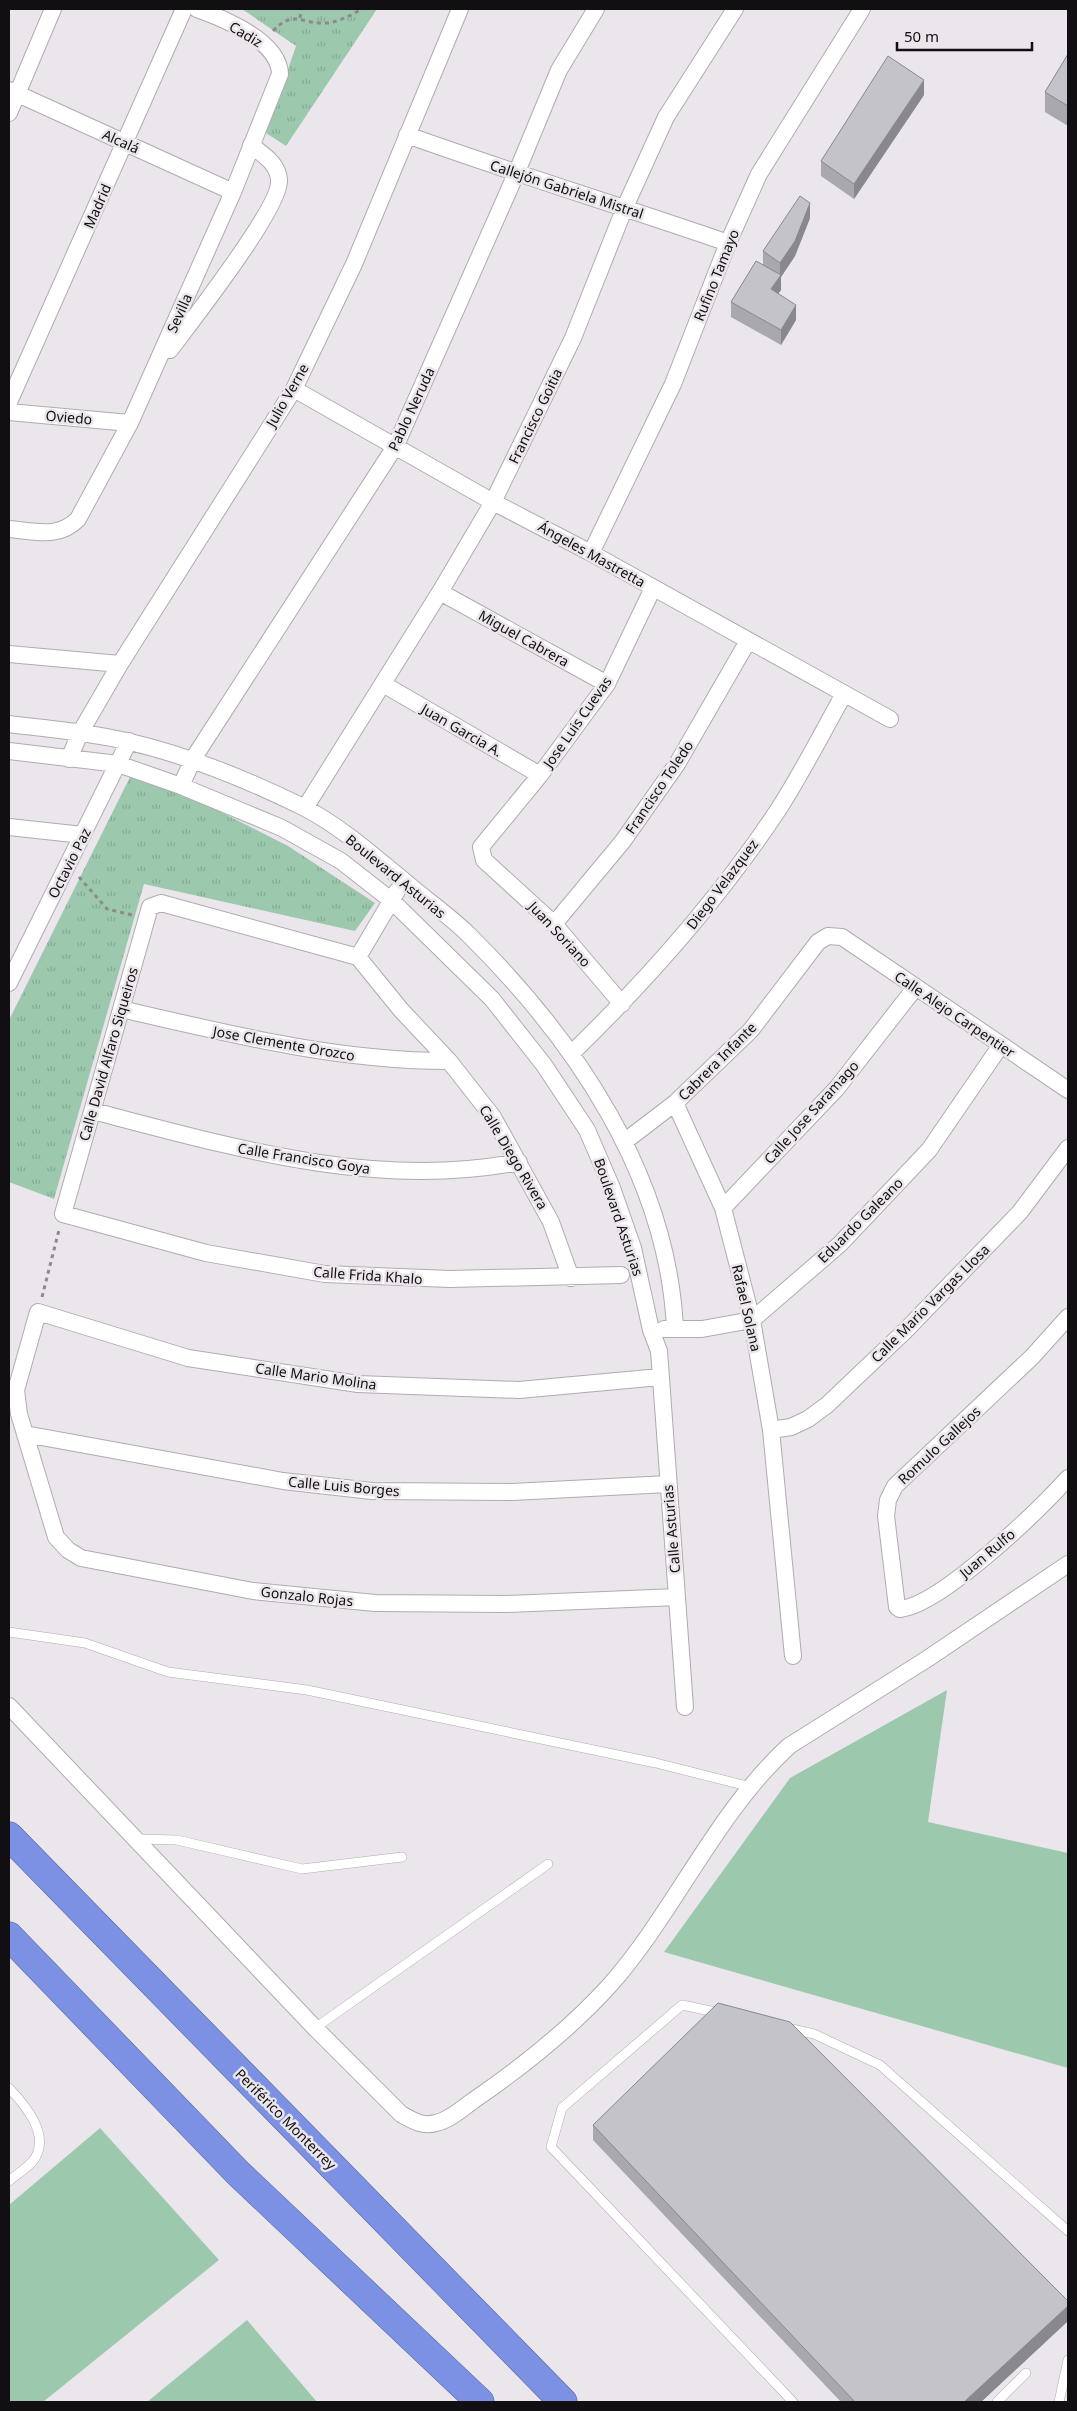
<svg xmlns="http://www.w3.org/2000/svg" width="1077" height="2411" font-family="'Noto Sans',sans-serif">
<defs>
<pattern id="park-tufts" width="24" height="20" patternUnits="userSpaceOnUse" patternTransform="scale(1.25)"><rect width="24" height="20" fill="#9cc9ae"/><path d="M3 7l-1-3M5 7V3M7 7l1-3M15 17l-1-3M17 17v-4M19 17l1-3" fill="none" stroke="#85ab95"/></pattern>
</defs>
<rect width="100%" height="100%" fill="#ebe6eb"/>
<path fill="#9cc9ae" d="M 947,1690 L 928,1822 L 1068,1853 L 1068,2068 L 664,1952 L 790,1778 Z
M 100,2128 L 219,2260 L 43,2402 L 9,2402 L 9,2205 Z
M 247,2320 L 317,2402 L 147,2402 Z"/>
<path fill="url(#park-tufts)" d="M 242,9 L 377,9 L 286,146 L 266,133 L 296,46 Z
M 130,777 L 201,802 L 288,846 L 375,903 L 355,931 L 144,884 L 54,1199 L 9,1182 L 9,1020 Z"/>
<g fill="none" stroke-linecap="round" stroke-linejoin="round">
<defs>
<path id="service" d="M 9,1632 L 85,1643 L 168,1672 L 307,1690 L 656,1763 L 751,1787
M 137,1839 L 177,1840 L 302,1869 L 402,1857
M 720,2013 L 682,2005 L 562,2108 L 551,2147 L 793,2402
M 315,2028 L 548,1864
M 787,2028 L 814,2034 L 880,2065 L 1068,2231
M 9,2088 C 25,2105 52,2136 33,2161 C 27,2168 16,2175 9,2181
M 997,2402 L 1026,2373
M 1059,2402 L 1068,2360"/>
<path id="minor" d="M 9,90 L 233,192
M 9,113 L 53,9
M 407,135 C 513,173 621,206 728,243
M 170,350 C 190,323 282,206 279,180 C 278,163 263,155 251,145
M 294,389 L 493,502 L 591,553 L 890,719
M 9,402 L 184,9
M 9,412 L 130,423
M 9,529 C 34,531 59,539 78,519 L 130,423 L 233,192 L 280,74 C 279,41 225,19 197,9
M 591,553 L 673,384 L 728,243 L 759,174 L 862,9
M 440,592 L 607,684
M 9,654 L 120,664
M 383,684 L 540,775
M 9,724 C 49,729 90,732 130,742 C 190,756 248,780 303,807 C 342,827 376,858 409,885 C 429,902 451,917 469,935 C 575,1040 668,1176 675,1329
M 9,751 L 118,764 L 181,786 L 282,828 L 341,861 L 392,901 L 492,999 L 544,1065 L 587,1130 L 612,1188 L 633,1248 L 651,1330 L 659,1351 L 685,1707
M 69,759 L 80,733 L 120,664 L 294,389 L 354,264 L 460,9
M 181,786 L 193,759 L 396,445 L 516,174 L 559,70 L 596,9
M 305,808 L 440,592 L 493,502 L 573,338 L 625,207 L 666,117 L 735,9
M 9,827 L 83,835
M 554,924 L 623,841 L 677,764 L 748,641
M 358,957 L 397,891
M 9,983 L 129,741
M 622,1004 L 554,924 L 484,860 L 481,847 L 540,775 L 607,684 L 653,588
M 121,1009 C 229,1034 337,1061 449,1061
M 572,1053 C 648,979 719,899 778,810 C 802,773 822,733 844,694
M 675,1103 L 723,1208 L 752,1320 L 771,1430 L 793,1656
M 93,1111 C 231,1147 376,1190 519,1162
M 624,1142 L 675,1103 L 751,1030 L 818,942 L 828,936 L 842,937 L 1068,1090
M 723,1208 L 837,1088 L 915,988
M 571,1278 L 551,1222 L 493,1117 L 449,1061 L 401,1010 L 358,957 L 161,903 L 150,907 L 63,1214 L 206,1253 L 325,1274 L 450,1279 L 621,1275
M 1068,1317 L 1032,1357 L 895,1486 L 888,1500 L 886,1516 L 897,1607 L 900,1609 C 941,1605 1039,1510 1068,1478
M 664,1329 L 702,1329 L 752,1320 L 840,1244 L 929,1150 L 1001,1045
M 660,1377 L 519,1390 L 358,1384 L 188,1358 L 38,1312 L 16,1390 L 19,1414 L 56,1537 L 68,1550 L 81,1558 L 253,1591 L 375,1603 L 506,1604 L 677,1597
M 771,1430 L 791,1427 L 808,1419 L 827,1405 L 905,1331 L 1020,1212 L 1068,1148
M 25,1434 L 283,1481 L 372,1491 L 512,1492 L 668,1484
M 9,1706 L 315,2028 L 401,2114 C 412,2120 422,2127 436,2123 C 450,2120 463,2108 474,2100 C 522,2067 571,2028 610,1985 C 676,1910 715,1814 789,1746 L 927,1659 L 1068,1564"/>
<path id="motorway" d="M 9,1836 L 563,2402
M 9,1936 L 238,2173 L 480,2402"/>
</defs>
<use href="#service" stroke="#b0abb0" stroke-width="10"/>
<use href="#minor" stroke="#b0abb0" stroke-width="18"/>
<use href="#motorway" stroke="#57649a" stroke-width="29"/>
<path stroke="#8d8a8d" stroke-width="3" stroke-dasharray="4 4" stroke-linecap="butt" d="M 300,18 L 301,9
M 273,31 C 292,11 298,22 321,23 C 336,24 349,16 362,9
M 79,877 L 107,909 L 132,915
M 42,1297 L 59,1230"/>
<use href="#service" stroke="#fff" stroke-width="9"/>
<use href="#minor" stroke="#fff" stroke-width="16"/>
<use href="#motorway" stroke="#7c91e4" stroke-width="28"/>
</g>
<path fill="#a8a8ad" d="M 1068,54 L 1068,126 L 1045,112 L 1045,92 Z
M 924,95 L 854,199 L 821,176 L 821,161 Z
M 810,218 L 795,256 L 781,277 L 781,290 L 778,293 L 796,320 L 781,345 L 731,317 L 731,302 L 763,265 L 763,251 Z
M 593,2125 L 1068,2306 L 1068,2321 L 981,2402 L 841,2402 L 593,2140 Z"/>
<path fill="#88888d" d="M 924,80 L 924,95 L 854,199 L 854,184 Z
M 810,203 L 810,218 L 795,256 L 781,277 L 781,290 L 771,304 L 771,289 L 780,276 L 780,263 Z
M 796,305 L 796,320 L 781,345 L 781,330 Z
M 1068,2306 L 1068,2321 L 981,2402 L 964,2402 Z"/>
<path fill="#c3c3c9" stroke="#88888d" d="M 1068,54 L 1068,106 L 1045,92 Z
M 888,56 L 924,80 L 854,184 L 821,161 Z
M 800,196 L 810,203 L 795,241 L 780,263 L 763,251 Z
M 756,261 L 781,275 L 771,289 L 796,305 L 781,330 L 731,302 Z
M 718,2003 L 790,2022 L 1068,2301 L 1068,2306 L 964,2402 L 855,2402 L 593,2125 Z"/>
<g text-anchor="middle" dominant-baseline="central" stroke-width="5" stroke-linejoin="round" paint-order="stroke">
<g font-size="14" fill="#110f11" stroke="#ebe6eb">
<text transform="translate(246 34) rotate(31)">Cadiz</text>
<text transform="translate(121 141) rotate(24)">Alcalá</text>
<text transform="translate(567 189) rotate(18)">Callejón Gabriela Mistral</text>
<text transform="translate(97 206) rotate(-66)">Madrid</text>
<text transform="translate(716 275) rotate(-68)">Rufino Tamayo</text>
<text transform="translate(179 313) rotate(-66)">Sevilla</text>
<text transform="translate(287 395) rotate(-60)">Julio Verne</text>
<text transform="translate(411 409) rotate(-65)">Pablo Neruda</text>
<text transform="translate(535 416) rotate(-64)">Francisco Goitia</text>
<text transform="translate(69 417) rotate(5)">Oviedo</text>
<text transform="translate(592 554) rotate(29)">Ángeles Mastretta</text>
<text transform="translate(524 638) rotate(29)">Miguel Cabrera</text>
<text transform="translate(577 722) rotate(-55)">Jose Luis Cuevas</text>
<text transform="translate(462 730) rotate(30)">Juan Garcia A.</text>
<text transform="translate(659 787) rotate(-56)">Francisco Toledo</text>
<text transform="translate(69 863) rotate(-63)">Octavio Paz</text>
<text transform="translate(396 876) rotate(39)">Boulevard Asturias</text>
<text transform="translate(722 884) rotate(-53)">Diego Velazquez</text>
<text transform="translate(560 934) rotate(47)">Juan Soriano</text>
<text transform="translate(955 1014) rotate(34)">Calle Alejo Carpentier</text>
<text transform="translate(284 1043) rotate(10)">Jose Clemente Orozco</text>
<text transform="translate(108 1054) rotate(-74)">Calle David Alfaro Siqueiros</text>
<text transform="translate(717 1061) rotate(-45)">Cabrera Infante</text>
<text transform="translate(811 1112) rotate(-48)">Calle Jose Saramago</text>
<text transform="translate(514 1157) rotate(59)">Calle Diego Rivera</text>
<text transform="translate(304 1158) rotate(9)">Calle Francisco Goya</text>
<text transform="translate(619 1217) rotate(71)">Boulevard Asturias</text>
<text transform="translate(860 1220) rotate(-45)">Eduardo Galeano</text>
<text transform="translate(368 1275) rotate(4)">Calle Frida Khalo</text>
<text transform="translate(930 1303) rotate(-45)">Calle Mario Vargas Llosa</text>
<text transform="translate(747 1308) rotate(77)">Rafael Solana</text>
<text transform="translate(316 1376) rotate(8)">Calle Mario Molina</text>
<text transform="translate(939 1445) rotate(-43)">Romulo Gallejos</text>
<text transform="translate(344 1486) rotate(5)">Calle Luis Borges</text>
<text transform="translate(671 1529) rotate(-95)">Calle Asturias</text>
<text transform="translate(987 1553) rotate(-40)">Juan Rulfo</text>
<text transform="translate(307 1596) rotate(6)">Gonzalo Rojas</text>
<text transform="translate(286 2119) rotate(45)">Periférico Monterrey</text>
</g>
</g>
<rect width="1077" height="2411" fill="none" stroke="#110f11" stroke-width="20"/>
<path d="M897 42v8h135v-8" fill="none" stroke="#110f11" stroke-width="2.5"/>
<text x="904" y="42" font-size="15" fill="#110f11" stroke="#ebe6eb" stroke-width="4" paint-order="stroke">50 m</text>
</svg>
